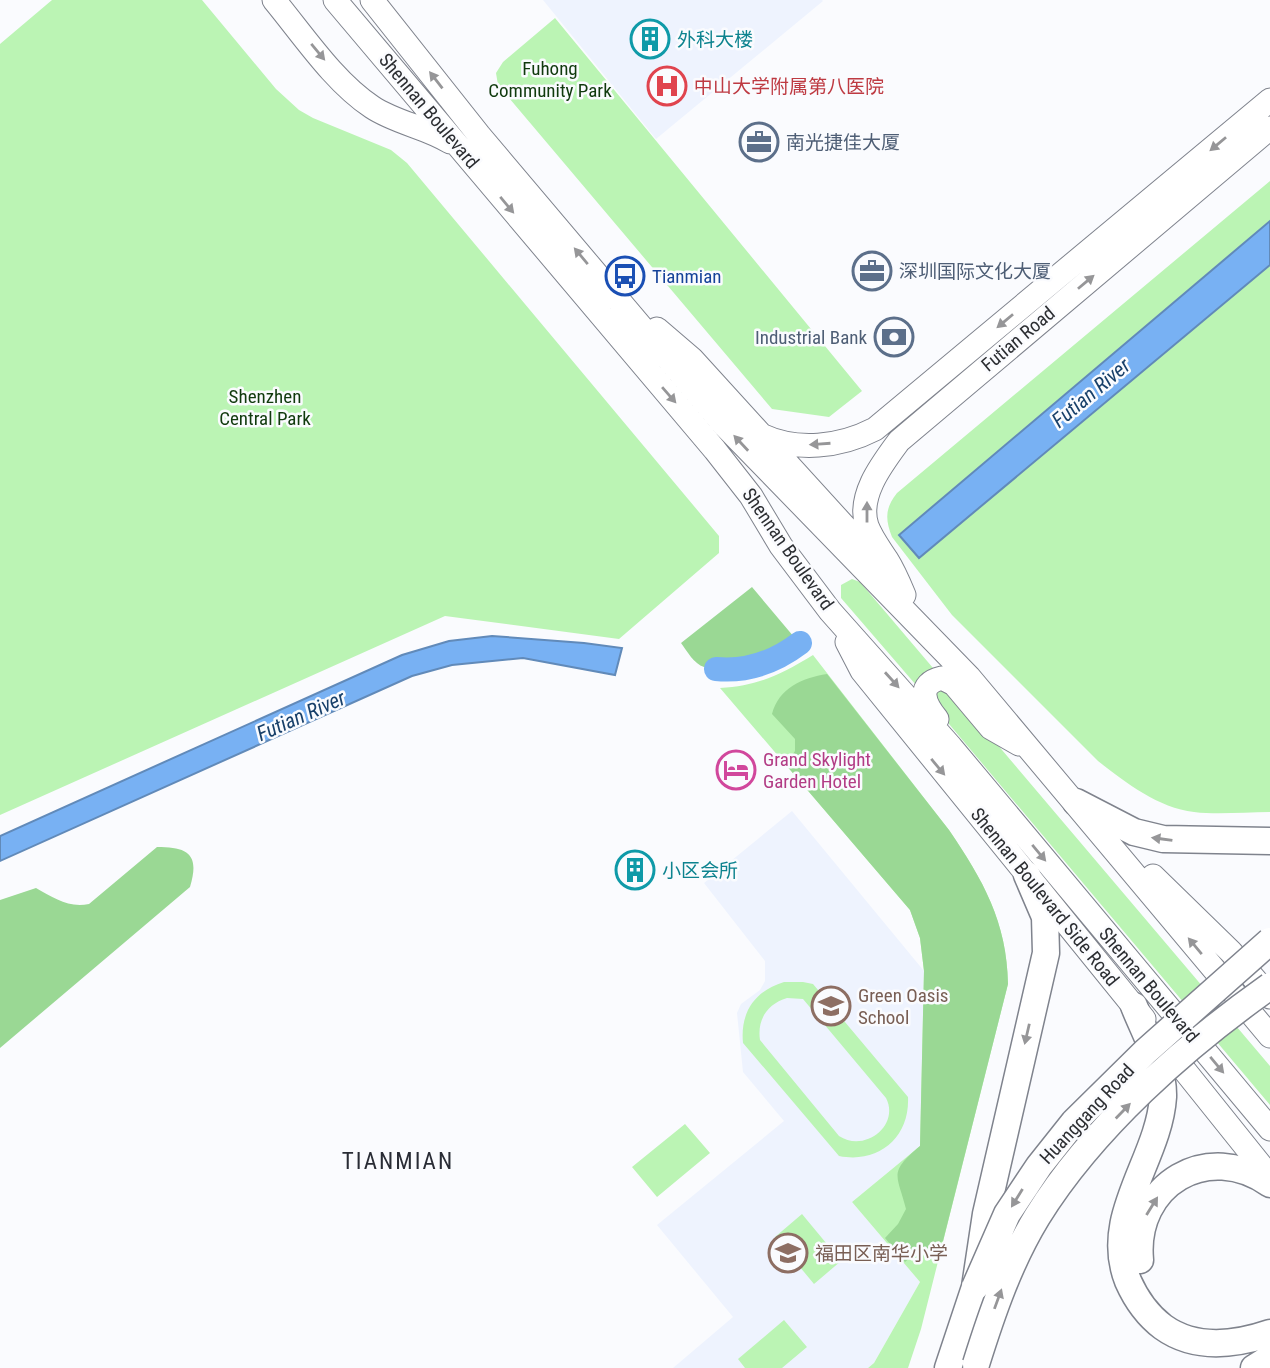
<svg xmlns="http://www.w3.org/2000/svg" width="1270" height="1368" font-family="'Roboto Condensed','Noto Sans SC',sans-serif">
<rect width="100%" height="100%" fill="#fafbfe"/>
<path fill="#eef3fe" d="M 543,0 L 822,0 L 823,1 L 656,139 Z
M 792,811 L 924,971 L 920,1146 L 852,1202 L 920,1282 L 874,1363 L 868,1368 L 673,1368 L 733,1317 L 657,1225 L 784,1121 L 743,1072 L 737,1013 L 741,1004 L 760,990 L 765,981 L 765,961 L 704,883 Z"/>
<path fill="#bbf4b4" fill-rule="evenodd" d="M 52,0 L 202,0 L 276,89 L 299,110 L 313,118 L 391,150 L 407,163 L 719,536 L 719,553 L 619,639 L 445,616 L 0,815 L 0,44 Z
M 555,18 L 862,391 L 829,417 L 772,409 L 498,85 L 496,73 L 503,62 Z
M 1270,181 L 1270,812 C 1245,812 1218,815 1194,812 C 1158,808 1125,782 1098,761 L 952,615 L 892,537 C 885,519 885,508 897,493 Z
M 852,579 L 860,582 L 933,668 L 933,671 L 916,685 L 841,598 L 841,585 Z
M 813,655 L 949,830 C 983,880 1007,922 1008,984 L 921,1329 L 908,1368 L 868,1368 L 874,1363 L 920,1282 L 852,1202 L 920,1146 L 924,971 L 920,938 L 910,910 L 720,688 C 758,686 780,675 813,655 Z
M 940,688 L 952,691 L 1270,1066 L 1270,1105 L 933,705 L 932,695 Z
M 784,982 L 803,982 L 813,984 L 908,1097 C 910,1138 878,1164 839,1156 L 743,1043 C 740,1012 755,991 784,982 ZM 787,998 L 803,999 L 886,1098 C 900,1125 865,1153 839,1136 L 760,1040 C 757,1020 767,1004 787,998 Z
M 685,1124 L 710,1153 L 657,1197 L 632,1167 Z
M 802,1214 L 841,1261 L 814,1284 L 775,1237 Z
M 784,1320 L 807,1347 L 782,1368 L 745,1368 L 738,1359 Z"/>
<path fill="#9ad894" d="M 752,587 L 794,637 C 773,649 729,674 704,667 C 694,664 687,651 681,643 Z
M 827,674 L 949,830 C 983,880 1007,922 1008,984 L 943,1241 L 931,1248 L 920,1249 L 905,1262 L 885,1238 L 898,1224 L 906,1209 C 897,1174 888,1173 920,1146 L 924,971 L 920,938 L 910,910 L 786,765 L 795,751 L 795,739 L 772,714 C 779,688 802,678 827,674 Z
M 157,847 C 188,847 200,854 190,887 L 0,1048 L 0,900 L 36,888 C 54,898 68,908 89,904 Z"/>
<path fill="#78b1f3" stroke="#618ab9" stroke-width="2" d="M 1270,221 L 1270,265 L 919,558 L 899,535 Z
M 492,636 L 584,643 L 622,648 L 615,675 L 523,658 L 452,665 L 412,676 L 0,861 L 0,836 L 402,655 L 449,641 Z"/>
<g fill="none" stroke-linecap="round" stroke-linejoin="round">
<path stroke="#78b1f3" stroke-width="24" d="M 716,669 C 747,672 775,662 800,643"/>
<defs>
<path id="major" d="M 274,0 C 303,35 334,82 372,107 C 396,123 426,127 450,142
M 335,0 L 715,450 L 751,496 L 781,546 L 830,611 L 951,747 L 1270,1129
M 372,0 L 479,135 L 725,426 L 969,677 L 1270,1036
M 657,329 L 692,359 L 876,561
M 761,435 C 797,452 840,447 875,429 L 1270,100
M 904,595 C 899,583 894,571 887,560 C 880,549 872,539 867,526 C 857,496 882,464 899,441 L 1270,128
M 847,642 L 862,671 L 1144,1019
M 937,719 C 924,703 916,684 942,678 L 954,684 L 991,728 L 1019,744
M 1153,876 L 1231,952 L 1270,997
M 1165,1046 L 1270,1177"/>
<path id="highway" d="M 1076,802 L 1134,832 L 1163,839 L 1270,841
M 1134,1006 C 1145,1034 1164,1066 1163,1097 C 1159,1160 1102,1216 1128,1281 C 1136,1299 1147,1315 1163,1327 C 1195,1350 1235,1345 1270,1333
M 1140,1260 C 1133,1184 1208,1140 1270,1184
M 948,1368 L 975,1287 L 986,1214 L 1046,953 L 1045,917 L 1027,875
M 1254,1368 L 1270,1358"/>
</defs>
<use href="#major" stroke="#7f838d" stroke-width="25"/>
<use href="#highway" stroke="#7f838d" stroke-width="29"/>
<use href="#major" stroke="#fff" stroke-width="23"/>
<use href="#highway" stroke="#fff" stroke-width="26"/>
<defs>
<path id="highway-bridge" d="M 975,1287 L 1007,1214 L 1039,1166 L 1074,1122 L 1145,1052 L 1270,941
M 976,1364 C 992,1313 1009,1263 1037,1217 C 1092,1128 1185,1046 1270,986"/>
</defs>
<use href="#highway-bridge" stroke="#7f838d" stroke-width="29" stroke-linecap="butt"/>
<use href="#highway-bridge" stroke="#fff" stroke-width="26"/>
</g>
<defs><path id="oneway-solid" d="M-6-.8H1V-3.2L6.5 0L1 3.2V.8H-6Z" transform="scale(1.75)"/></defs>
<g fill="#969698">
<use href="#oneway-solid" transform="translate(318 52) rotate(50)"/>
<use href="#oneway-solid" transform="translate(436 80) rotate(-128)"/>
<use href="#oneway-solid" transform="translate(1218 144) rotate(140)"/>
<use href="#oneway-solid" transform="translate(507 205) rotate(50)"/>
<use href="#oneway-solid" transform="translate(581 256) rotate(-130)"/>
<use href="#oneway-solid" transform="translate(1086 282) rotate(-40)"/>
<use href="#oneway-solid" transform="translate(1005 321) rotate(140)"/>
<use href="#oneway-solid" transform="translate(669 395) rotate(49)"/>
<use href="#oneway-solid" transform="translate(741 443) rotate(-133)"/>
<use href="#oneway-solid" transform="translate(820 444) rotate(176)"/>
<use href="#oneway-solid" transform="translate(867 512) rotate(-90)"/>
<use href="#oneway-solid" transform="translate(892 680) rotate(48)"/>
<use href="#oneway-solid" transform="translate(938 767) rotate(50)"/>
<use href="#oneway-solid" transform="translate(1162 839) rotate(-172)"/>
<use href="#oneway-solid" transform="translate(1039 853) rotate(50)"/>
<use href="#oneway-solid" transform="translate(1195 946) rotate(-130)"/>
<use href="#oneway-solid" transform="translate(1027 1034) rotate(103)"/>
<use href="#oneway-solid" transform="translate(1217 1065) rotate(50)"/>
<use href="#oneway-solid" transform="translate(1123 1111) rotate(-46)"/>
<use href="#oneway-solid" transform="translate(1017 1198) rotate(122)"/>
<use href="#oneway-solid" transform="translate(1152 1206) rotate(-58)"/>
<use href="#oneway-solid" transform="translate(998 1299) rotate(-70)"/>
</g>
<defs>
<symbol id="building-ring" viewBox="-11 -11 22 22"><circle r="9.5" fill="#fafbfe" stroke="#0f9aa8" stroke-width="1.5"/><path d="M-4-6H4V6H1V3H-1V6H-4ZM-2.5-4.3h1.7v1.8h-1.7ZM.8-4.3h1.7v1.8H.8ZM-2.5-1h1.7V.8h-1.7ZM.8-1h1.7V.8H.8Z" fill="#0f9aa8"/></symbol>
<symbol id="hospital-ring" viewBox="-11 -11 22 22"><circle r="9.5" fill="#fafbfe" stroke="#e0444e" stroke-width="1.5"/><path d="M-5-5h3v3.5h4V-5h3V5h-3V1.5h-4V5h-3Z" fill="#e0444e"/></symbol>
<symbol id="office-ring" viewBox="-11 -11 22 22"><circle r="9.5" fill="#fafbfe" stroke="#5c6f8a" stroke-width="1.5"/><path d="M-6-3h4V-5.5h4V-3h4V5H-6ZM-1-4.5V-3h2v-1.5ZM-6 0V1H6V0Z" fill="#5c6f8a"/></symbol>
<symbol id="bus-ring" viewBox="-11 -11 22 22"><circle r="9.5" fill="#fafbfe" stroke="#1a4fb4" stroke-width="1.5"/><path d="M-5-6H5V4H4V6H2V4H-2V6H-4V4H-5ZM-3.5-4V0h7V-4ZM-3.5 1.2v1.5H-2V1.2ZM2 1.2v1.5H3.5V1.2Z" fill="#1a4fb4"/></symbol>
<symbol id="bank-ring" viewBox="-11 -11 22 22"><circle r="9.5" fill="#fafbfe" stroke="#5c6f8a" stroke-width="1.5"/><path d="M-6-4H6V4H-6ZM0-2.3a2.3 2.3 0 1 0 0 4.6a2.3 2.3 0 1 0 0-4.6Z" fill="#5c6f8a"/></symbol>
<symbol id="hotel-ring" viewBox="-11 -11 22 22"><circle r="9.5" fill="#fafbfe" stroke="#d1479c" stroke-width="1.5"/><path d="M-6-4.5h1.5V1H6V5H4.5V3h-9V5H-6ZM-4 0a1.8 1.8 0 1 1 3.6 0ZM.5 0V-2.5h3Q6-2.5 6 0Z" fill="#d1479c"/></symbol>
<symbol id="school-ring" viewBox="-11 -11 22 22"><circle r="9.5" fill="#fafbfe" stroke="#8d6e63" stroke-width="1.5"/><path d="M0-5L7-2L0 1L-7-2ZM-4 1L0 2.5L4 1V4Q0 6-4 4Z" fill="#8d6e63"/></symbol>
</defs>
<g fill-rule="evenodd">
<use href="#building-ring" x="628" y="17" width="44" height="44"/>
<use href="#hospital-ring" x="645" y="64" width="44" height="44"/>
<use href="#office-ring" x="737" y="120" width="44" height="44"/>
<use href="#office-ring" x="850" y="249" width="44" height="44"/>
<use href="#bus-ring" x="603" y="254" width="44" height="44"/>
<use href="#bank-ring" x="872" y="315" width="44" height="44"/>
<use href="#hotel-ring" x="714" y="748" width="44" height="44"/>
<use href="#building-ring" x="613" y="848" width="44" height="44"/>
<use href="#school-ring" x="809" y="984" width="44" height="44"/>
<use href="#school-ring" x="766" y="1231" width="44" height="44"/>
</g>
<g text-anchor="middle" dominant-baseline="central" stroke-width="5" stroke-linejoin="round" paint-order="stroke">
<g font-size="19" fill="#0d838f" stroke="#fafbfe" text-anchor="start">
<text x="677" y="39">外科大楼</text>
<text x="662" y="870">小区会所</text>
</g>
<g font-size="19" fill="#103a0d" stroke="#fafbfe">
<text x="550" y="68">Fuhong<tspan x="550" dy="22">Community Park</tspan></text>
<text x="265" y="396">Shenzhen<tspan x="265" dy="22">Central Park</tspan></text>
</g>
<g font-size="19" fill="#be3a42" stroke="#fafbfe" text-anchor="start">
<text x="694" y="86">中山大学附属第八医院</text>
</g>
<g font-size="19" fill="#2c2e32" stroke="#fafbfe">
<text transform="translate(429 111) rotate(50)">Shennan Boulevard</text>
<text transform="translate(1018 339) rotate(-40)">Futian Road</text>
<text transform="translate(788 549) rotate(55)">Shennan Boulevard</text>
<text transform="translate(1045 897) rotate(51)">Shennan Boulevard Side Road</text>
<text transform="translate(1149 985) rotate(50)">Shennan Boulevard</text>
<text transform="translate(1087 1114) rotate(-47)">Huanggang Road</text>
</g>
<g font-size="19" fill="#4e5e75" stroke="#fafbfe" text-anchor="start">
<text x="786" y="142">南光捷佳大厦</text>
<text x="899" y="271">深圳国际文化大厦</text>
<text x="867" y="337" text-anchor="end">Industrial Bank</text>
</g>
<g font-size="19" fill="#164399" stroke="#fafbfe" text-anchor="start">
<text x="652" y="276">Tianmian</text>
</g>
<g font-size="19" fill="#b23c85" stroke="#fafbfe" text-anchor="start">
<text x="763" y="759">Grand Skylight<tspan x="763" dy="22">Garden Hotel</tspan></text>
</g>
<g font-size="19" fill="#785e54" stroke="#fafbfe" text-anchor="start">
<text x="858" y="995">Green Oasis<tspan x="858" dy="22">School</tspan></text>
<text x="815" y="1253">福田区南华小学</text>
</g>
<g font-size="21" font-style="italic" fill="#18406a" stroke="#fafbfe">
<text transform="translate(1091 393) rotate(-40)">Futian River</text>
<text transform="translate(301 716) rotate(-24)">Futian River</text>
</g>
<g font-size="23" letter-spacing="2" fill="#292c35" stroke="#fafbfe">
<text x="398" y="1161">TIANMIAN</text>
</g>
</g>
</svg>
